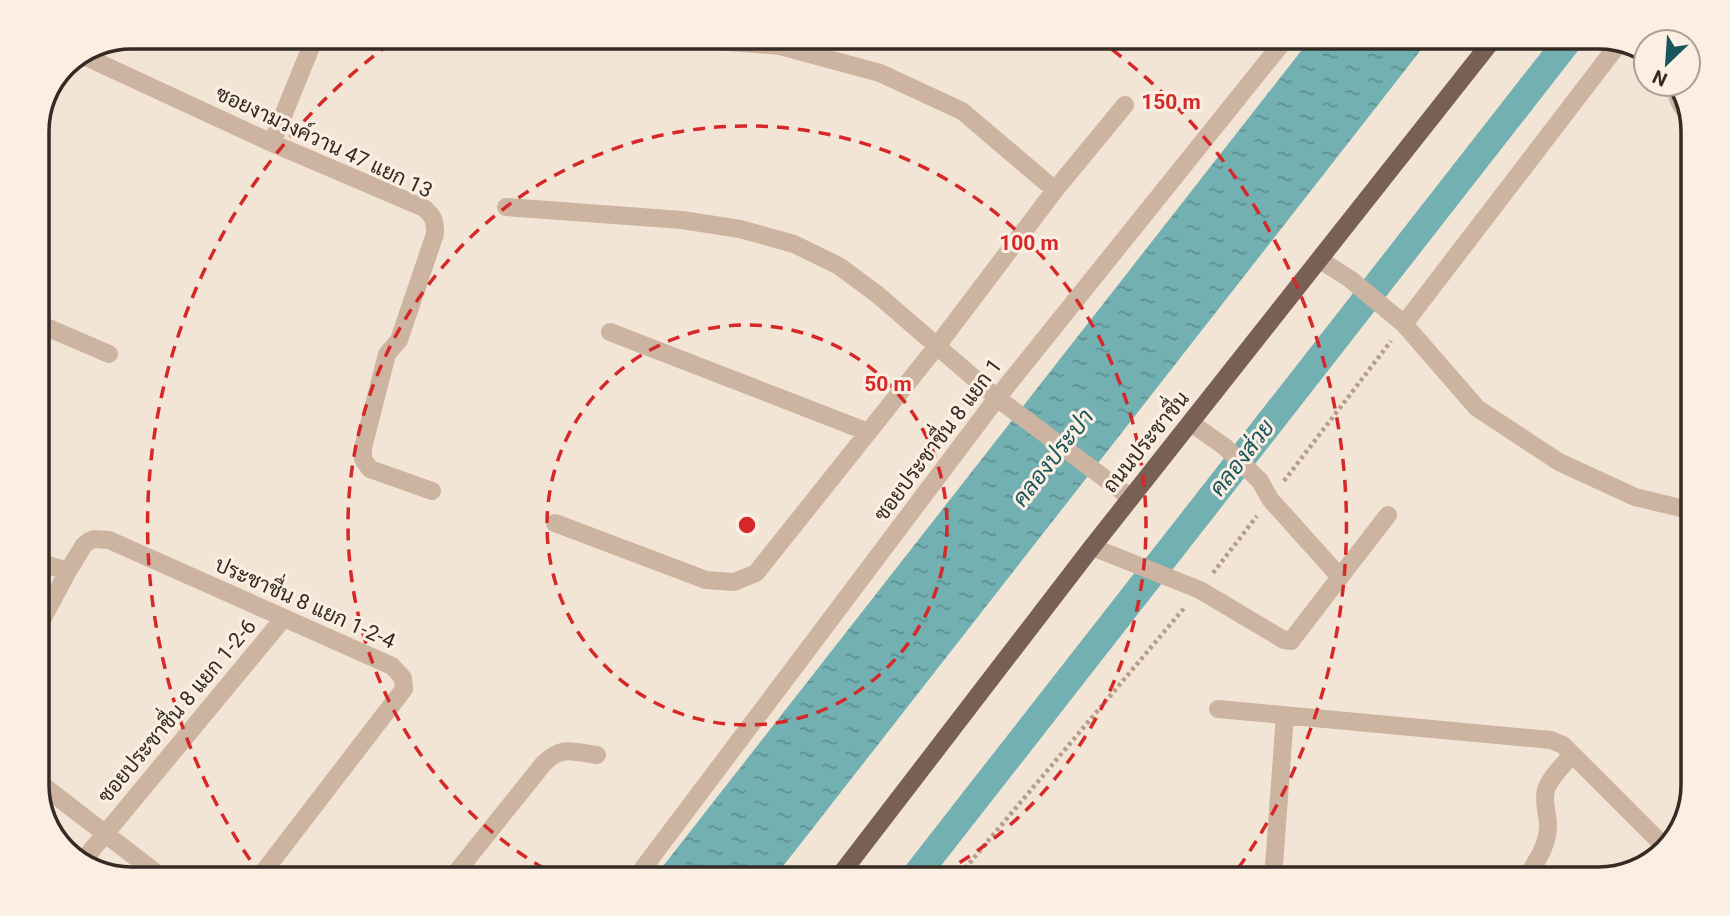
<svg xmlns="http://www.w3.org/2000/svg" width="1730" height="916" font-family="Roboto,Sarabun,sans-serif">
<defs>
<pattern id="water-ripples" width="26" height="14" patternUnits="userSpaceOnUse" patternTransform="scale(1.75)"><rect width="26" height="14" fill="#72b0b2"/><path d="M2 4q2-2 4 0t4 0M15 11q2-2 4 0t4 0" fill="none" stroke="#5e8f91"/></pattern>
</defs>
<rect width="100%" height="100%" fill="#f3e5d5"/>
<path fill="url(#water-ripples)" d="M 1312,37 L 1431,37 L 773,879 L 653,879 Z"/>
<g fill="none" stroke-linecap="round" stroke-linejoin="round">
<path stroke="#72b0b2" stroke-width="28" d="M 913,879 L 1571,37"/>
<path stroke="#b79e8b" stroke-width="4.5" stroke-dasharray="3.5 3.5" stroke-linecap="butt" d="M 1284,481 L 1391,341
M 1213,573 L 1257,516
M 956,879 L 1185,607"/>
<path stroke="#ccb4a1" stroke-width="18" d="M 665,37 L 780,46 L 880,73 L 962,111 L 1055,190
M 84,56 L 272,143 L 424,208 C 434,217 435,220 435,234 L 399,340 L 387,354 L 363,448 L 363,459 L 370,469 L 432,491
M 1676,84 C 1676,98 1680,106 1690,116
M 272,143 L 315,37
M 506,207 L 682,220 L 740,229 L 794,244 L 839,266 L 878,295 L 997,398 L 1131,498
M 1320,260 L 1350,279 L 1404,324 L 1477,408 L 1559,462 L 1635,497 L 1693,511
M 37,323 L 109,354
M 1404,324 L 1620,42
M 610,332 L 868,432
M 555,523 L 706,580 L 734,582 L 756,573 L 937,346 L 1055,190 L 1125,105
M 1092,547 L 1200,590 L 1284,640 L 1291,641 L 1340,577 L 1270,499 L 1260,481 L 1225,447 L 1191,423
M 37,562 L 68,571
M 1340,577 L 1388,515
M 37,629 L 68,571 L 84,545 L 89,541 L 94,539 L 109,540 L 392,666 L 403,678 L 404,689 L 258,879
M 1218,709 L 1551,740 L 1563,745 L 1665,847
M 37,781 L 164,879
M 81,863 L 283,619
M 451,879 L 544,763 C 563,745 572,752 597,755
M 635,879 L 997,398 L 1287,37
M 1273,879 L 1285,715
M 1359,879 C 1366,873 1377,876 1384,879
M 1525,879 C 1536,862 1549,845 1548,823 C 1547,812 1543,801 1546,790 C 1550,777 1564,765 1572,754"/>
<path stroke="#796054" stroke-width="18" d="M 837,879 L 1092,547 L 1495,37"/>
</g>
<g fill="none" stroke="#d62828" stroke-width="3.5" stroke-dasharray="12 9">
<circle cx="747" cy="525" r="200"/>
<path d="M563 879A399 399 0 1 1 931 879"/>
<path d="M262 877A599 599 0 0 1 399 37M1095 37A599 599 0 0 1 1232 877"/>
</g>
<g text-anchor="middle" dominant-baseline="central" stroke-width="6" stroke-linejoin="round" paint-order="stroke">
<g font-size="21" fill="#352a24" stroke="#faefe2">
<text transform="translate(324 142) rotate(25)">ซอยงามวงค์วาน 47 แยก 13</text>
<text transform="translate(938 440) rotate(-53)">ซอยประชาชื่น 8 แยก 1</text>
<text transform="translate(1146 442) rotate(-51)">ถนนประชาชื่น</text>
<text transform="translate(305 603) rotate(24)">ประชาชื่น 8 แยก 1-2-4</text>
<text transform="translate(177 711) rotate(-50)">ซอยประชาชื่น 8 แยก 1-2-6</text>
</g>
<g font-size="23" font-style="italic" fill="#17555a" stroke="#faefe2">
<text transform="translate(1053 458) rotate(-52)">คลองประปา</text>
<text transform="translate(1242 458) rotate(-52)">คลองส่วย</text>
</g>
</g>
<path d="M0 0H1730V916H0ZM131 49H1599A82 82 0 0 1 1681 131V785A82 82 0 0 1 1599 867H131A82 82 0 0 1 49 785V131A82 82 0 0 1 131 49Z" fill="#faefe2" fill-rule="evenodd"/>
<path fill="none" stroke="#352a24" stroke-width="3.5" d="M131 49H1599A82 82 0 0 1 1681 131V785A82 82 0 0 1 1599 867H131A82 82 0 0 1 49 785V131A82 82 0 0 1 131 49Z"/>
<circle cx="747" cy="525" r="10" fill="#d62828" stroke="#faefe2" stroke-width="3.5"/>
<g font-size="21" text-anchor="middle" font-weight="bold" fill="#d62828" stroke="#faefe2" stroke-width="6" stroke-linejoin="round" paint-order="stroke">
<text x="1171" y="109">150 m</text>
<text x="1029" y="250">100 m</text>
<text x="888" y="391">50 m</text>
</g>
<g transform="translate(1667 63) rotate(205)"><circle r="33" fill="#faefe2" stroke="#aba096" stroke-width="2"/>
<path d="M0-5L12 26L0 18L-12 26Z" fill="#17555a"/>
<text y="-10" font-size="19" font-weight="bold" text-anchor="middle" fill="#352a24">N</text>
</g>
</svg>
